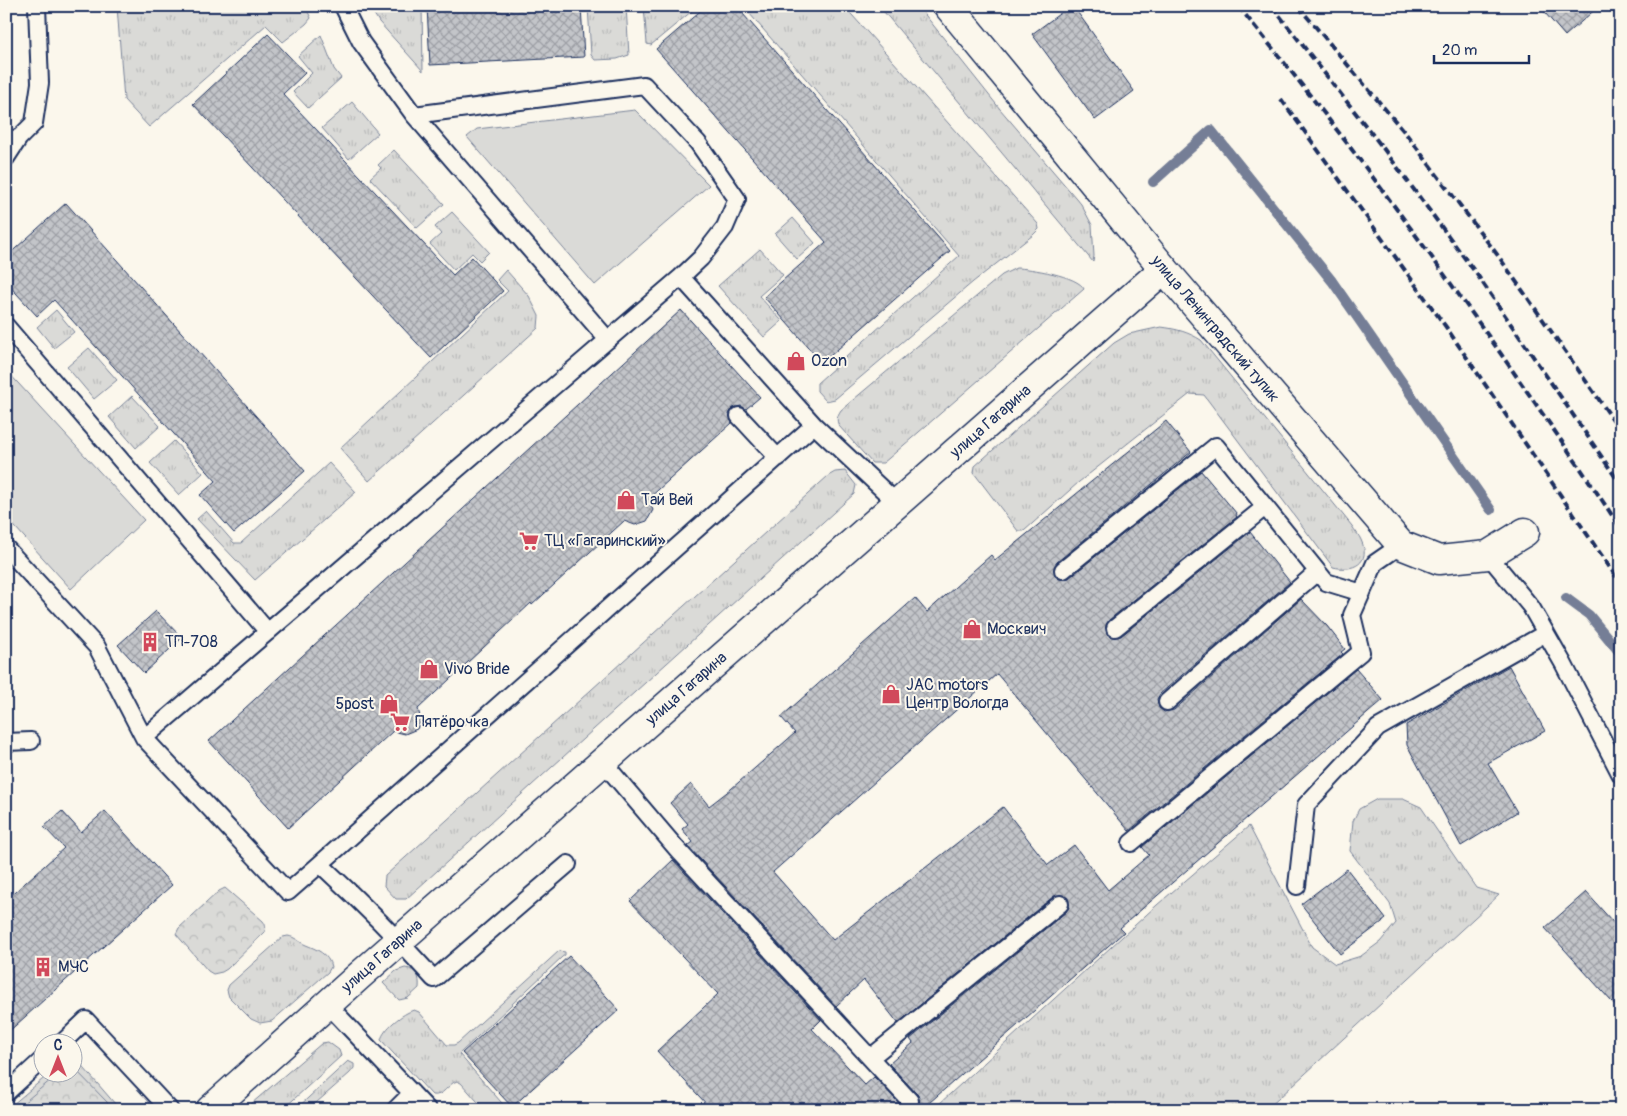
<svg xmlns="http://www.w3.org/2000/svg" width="1627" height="1116" font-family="Pangolin,sans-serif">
<defs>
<pattern id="grass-tufts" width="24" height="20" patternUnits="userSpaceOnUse" patternTransform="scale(1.25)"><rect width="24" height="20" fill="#dadad7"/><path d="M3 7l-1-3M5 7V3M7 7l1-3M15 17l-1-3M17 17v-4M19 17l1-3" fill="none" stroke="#babbbb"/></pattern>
<pattern id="forest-crowns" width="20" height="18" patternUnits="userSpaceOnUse" patternTransform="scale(1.25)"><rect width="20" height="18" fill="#dadad7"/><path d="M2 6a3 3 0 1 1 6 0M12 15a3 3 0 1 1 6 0" fill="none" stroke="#babbbb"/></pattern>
<pattern id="building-cross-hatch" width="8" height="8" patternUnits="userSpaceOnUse" patternTransform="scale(1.25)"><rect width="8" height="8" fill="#c3c5c9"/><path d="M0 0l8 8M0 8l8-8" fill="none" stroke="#9ea0a6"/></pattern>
</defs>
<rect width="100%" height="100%" fill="#fbf7ec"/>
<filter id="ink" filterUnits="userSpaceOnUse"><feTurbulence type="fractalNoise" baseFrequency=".02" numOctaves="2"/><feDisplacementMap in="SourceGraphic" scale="10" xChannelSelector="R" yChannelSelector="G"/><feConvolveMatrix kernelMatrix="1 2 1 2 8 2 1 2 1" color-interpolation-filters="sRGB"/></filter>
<g filter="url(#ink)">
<path fill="url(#grass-tufts)" stroke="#7a849a" d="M 117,6 L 305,6 L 311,18 L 306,24 L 283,42 L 266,25 L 149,127 L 124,100 Z
M 369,6 L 422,6 L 423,71 L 379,22 Z
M 588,6 L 626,6 L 629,55 L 617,59 L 595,60 L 591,55 Z
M 644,6 L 698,6 L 651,45 L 647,44 Z
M 743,6 L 844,6 L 1038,224 L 1039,229 L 1033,235 L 973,282 L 835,399 L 826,401 L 817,391 L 817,383 L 959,256 Z
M 879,6 L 918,6 L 1000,109 L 1081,204 L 1092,225 L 1094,256 L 1093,262 Z
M 321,35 L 334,69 L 341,78 L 308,108 L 293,92 L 312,73 L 298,56 Z
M 352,102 L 378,133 L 349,159 L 322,128 Z
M 394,150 L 444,204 L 417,228 L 370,178 L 381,168 L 378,165 Z
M 452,212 L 489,252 L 480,261 L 472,253 L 454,270 L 430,244 L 441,234 L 435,227 Z
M 793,218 L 815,243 L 797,259 L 775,234 Z
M 760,249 L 783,275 L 759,296 L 782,321 L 764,337 L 718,286 Z
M 1016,268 C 1029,268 1079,276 1084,289 L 889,458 L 883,463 L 872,463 L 839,426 C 836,420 837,416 841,410 L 1002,275 Z
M 506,270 L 529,296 L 539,316 L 538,328 L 369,481 L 340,448 L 508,291 L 497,280 Z
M 56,310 L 74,332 L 54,348 L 37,327 Z
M 1161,327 C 1177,329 1188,332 1201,340 L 1352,526 C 1355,531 1359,535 1361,540 C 1372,563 1353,572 1333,567 L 1204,395 L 1190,394 L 1079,482 L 1024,531 L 1018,531 L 974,473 L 975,466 L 1114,343 L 1129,334 Z
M 89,348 L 117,380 L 94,399 L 67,367 Z
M 132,396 L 160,426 L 136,448 L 109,417 Z
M 174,441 L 203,473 L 179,495 L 150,463 Z
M 329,463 L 356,492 L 255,580 L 197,519 L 206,511 L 234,543 L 241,543 Z
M 845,471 L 856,485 L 854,494 L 406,899 L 396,899 L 384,886 L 385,876 L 828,476 L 835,472 Z
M 1377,799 L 1403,799 L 1421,807 L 1476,888 L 1499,895 L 1266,1110 L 937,1110 L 939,1104 L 1157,905 L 1249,826 L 1312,947 L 1335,964 L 1361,956 L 1380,942 L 1396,923 L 1390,904 L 1350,851 L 1353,821 L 1359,809 Z
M 288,936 C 295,937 299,942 306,945 C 316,949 329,954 331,967 L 328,972 L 272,1021 L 260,1023 L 251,1019 L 229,997 L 227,990 L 229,985 L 283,937 Z
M 559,951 L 565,952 L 565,955 L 562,957 L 459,1054 L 508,1110 L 485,1110 L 461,1083 L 457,1081 C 447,1084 444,1097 432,1095 L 381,1040 C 383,1029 403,1013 414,1010 L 419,1012 L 447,1045 L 454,1045 L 458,1043 Z
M 405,968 C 417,969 420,977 419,988 L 408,998 L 399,1000 L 383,983 L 396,971 Z
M 328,1042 L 339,1050 L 341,1056 L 282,1110 L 244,1110 L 322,1043 Z
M 73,1060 L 78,1061 L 116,1105 L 115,1110 L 6,1110 L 49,1074 L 72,1074 Z
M 348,1061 L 354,1064 L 354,1068 L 350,1073 L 308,1110 L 295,1110 Z"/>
<path fill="url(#forest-crowns)" stroke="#7a849a" d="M 225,888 L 263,921 C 266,925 266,928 265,932 L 227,969 L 222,972 L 213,974 L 208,971 L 176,934 L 179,928 L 219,891 Z
M 73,1067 L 107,1102 L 109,1110 L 15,1110 L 58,1074 L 72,1074 Z"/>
<path fill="#dadad7" stroke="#7a849a" d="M 635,110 L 709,185 L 595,285 L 467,137 L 477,129 Z
M 6,370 L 144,520 L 71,589 L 6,517 Z"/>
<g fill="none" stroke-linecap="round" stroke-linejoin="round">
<path stroke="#747e96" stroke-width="10" d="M 1153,182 L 1211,130 L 1332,281 L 1491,510
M 1566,598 L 1589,615 L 1621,654"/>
</g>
<path fill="url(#building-cross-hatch)" stroke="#1b2f5e" d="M 427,6 L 581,6 L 584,57 L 430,65 Z
M 706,6 L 736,6 L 950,251 L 822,363 L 764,297 L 826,242 L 656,49 Z
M 1070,6 L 1073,6 L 1134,91 L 1095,120 L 1032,34 Z
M 1539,6 L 1599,6 L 1565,36 Z
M 268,34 L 305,73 L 283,94 L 453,275 L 472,257 L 503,291 L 431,358 L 193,104 Z
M 66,203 L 305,471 L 234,533 L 200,495 L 216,481 L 54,300 L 37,316 L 6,282 L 6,257 Z
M 681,310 L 760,397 L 746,409 L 741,406 L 733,408 L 729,414 L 732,423 L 648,499 L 653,510 L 647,521 L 635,525 L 624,521 L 532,605 L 531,603 L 418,709 L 421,720 L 417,729 L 405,734 L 393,731 L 288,828 L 209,741 Z
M 1166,421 L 1191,452 L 1057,562 L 1054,567 L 1055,576 L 1060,579 L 1069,578 L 1201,471 L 1237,514 L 1236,516 L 1237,517 L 1109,620 L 1106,625 L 1107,634 L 1112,637 L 1121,636 L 1250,532 L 1290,582 L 1160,694 L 1157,699 L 1159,708 L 1164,712 L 1174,710 L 1301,599 L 1327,626 L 1345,649 L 1341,652 L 1343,654 L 1129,831 L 997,674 L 773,872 L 833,940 L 1003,807 L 1048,865 L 1074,845 L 1108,890 L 1149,855 L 1142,847 L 1356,669 L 1383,700 L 1120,928 L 1124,932 L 921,1110 L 914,1110 L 920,1103 L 918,1095 L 889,1064 L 913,1043 L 910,1039 L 1066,912 L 1069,907 L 1068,898 L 1063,895 L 1054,896 L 898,1023 L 864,980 L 836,1006 L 688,846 L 693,842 L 682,829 L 688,824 L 670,803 L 691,784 L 709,806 L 731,789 L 795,733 L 781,717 L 915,598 L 927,612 L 991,555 L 995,560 Z
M 156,611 L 182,638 L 144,673 L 118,645 Z
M 1509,666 L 1545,731 L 1488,763 L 1517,812 L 1461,846 L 1407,745 L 1406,725 Z
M 62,811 L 81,832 L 105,811 L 172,885 L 6,1034 L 6,900 L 64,848 L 44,827 Z
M 673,860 L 821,1020 L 812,1029 L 865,1085 L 874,1077 L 906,1110 L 712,1110 L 657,1051 L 718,994 L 630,901 Z
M 1347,869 L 1386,919 L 1340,954 L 1301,904 Z
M 1586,892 L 1621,931 L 1621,1012 L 1545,928 Z
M 569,956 L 619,1010 L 512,1107 L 462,1053 Z"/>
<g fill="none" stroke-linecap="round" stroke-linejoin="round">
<defs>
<path id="service" d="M 343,6 L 361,42 L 414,115 L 644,85 L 698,143 L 737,199 L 725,227 L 701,258 L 681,277
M 414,115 L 608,340
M 19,138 L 34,123 L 40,83 L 37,6
M 6,140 L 19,138 L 6,158
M 6,326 L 268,632
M 739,416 L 778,458
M 6,548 L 97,647 L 144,738 L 288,892 L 320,864 C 360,901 398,939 434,979 L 568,864
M 1488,555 L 1531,607 L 1563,663 L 1621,775
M 1063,570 L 1216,446 L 1326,582 L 1362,593
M 1115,628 L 1265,507
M 1167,702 L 1317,572
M 144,738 L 681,277 L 814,425 L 897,503
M 6,742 L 31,741
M 603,762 L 677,849 L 910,1101
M 1131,843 L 1361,652 L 1352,615 L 1375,563 L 1401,545
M 320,864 L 814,425
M 1297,886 L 1306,805 L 1378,728 L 1546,633
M 328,1005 L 428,1110
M 61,1044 L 86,1020 L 170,1110
M 870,1058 L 1060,904
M 6,1093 L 42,1060
M 395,1110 L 412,1093"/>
<g id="minor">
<path id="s1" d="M 948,6 L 1164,269 L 1401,545 L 1439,560 L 1488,555 L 1525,532"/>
<path id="s2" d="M 210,1110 L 359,976 L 1164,269"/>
</g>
</defs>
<use href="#service" stroke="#1b2f5e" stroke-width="20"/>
<use href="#minor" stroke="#1b2f5e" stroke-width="31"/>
<use href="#service" stroke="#fbf7ec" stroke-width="16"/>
<use href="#minor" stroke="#fbf7ec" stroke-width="28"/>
<path stroke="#1b2f5e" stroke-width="4" stroke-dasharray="8 4" stroke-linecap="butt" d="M 1238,6 C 1331,118 1417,235 1501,354 C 1541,412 1582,469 1621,529
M 1272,6 L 1383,148 L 1478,276 L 1621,485
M 1298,6 L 1407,135 L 1499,257 L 1621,431
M 1281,99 L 1446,327 L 1621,584"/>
</g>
</g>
<defs>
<symbol id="shop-bare" viewBox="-9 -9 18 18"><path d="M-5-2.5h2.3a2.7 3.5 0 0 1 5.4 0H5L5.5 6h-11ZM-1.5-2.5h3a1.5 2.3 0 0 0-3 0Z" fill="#d1495b" stroke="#fbf7ec" stroke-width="2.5" paint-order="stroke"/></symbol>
<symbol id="supermarket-bare" viewBox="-9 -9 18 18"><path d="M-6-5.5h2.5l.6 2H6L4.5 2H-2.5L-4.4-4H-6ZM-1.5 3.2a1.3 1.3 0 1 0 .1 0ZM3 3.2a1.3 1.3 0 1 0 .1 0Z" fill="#d1495b" stroke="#fbf7ec" stroke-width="2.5" paint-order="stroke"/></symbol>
<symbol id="building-bare" viewBox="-9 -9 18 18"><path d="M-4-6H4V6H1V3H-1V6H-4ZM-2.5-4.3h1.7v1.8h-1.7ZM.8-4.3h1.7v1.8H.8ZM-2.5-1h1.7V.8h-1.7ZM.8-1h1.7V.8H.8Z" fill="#d1495b" stroke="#fbf7ec" stroke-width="2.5" paint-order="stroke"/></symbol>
</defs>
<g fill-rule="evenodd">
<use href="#shop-bare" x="782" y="347" width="28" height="28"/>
<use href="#shop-bare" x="612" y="486" width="28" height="28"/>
<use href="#supermarket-bare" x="515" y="527" width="28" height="28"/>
<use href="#shop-bare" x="958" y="615" width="28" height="28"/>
<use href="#building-bare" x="136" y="628" width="28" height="28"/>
<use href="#shop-bare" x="415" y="655" width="28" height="28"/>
<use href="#shop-bare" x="877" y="680" width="28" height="28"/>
<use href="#shop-bare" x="375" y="690" width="28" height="28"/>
<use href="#supermarket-bare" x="386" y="708" width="28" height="28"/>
<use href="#building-bare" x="29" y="953" width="28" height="28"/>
</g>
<g text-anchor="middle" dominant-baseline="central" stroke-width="4" stroke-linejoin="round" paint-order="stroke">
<g font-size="16" fill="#1b2f5e" stroke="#fbf7ec">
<text stroke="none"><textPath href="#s1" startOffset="419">улица Ленинградский тупик</textPath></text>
<text stroke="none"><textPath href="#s2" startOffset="1041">улица Гагарина</textPath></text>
<text stroke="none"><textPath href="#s2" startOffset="636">улица Гагарина</textPath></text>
<text stroke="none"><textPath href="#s2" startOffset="231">улица Гагарина</textPath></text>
</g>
<g font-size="16" fill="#1b2f5e" stroke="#fbf7ec" text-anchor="start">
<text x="811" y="361">Ozon</text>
<text x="641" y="500">Тай Вей</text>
<text x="544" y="541">ТЦ «Гагаринский»</text>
<text x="987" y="629">Москвич</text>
<text x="165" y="642">ТП-708</text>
<text x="444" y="669">Vivo Bride</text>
<text x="906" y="685">JAC motors<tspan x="906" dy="18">Центр Вологда</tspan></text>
<text x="374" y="704" text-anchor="end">5post</text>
<text x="415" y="722">Пятёрочка</text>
<text x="58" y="967">МЧС</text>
</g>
</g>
<rect width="1627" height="1116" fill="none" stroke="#fbf7ec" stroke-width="25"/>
<rect x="12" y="12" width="1602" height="1091" fill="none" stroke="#1b2f5e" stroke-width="2" filter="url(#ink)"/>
<g transform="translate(58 1058)"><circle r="24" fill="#fbf7ec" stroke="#a1a7b3"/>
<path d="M0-4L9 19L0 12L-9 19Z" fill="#d1495b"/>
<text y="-8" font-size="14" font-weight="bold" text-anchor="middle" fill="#1b2f5e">С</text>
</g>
<path d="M1434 55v8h95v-8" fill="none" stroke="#1b2f5e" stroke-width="2.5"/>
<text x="1442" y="55" font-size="15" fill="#1b2f5e" stroke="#fbf7ec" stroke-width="4" paint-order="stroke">20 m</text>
</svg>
